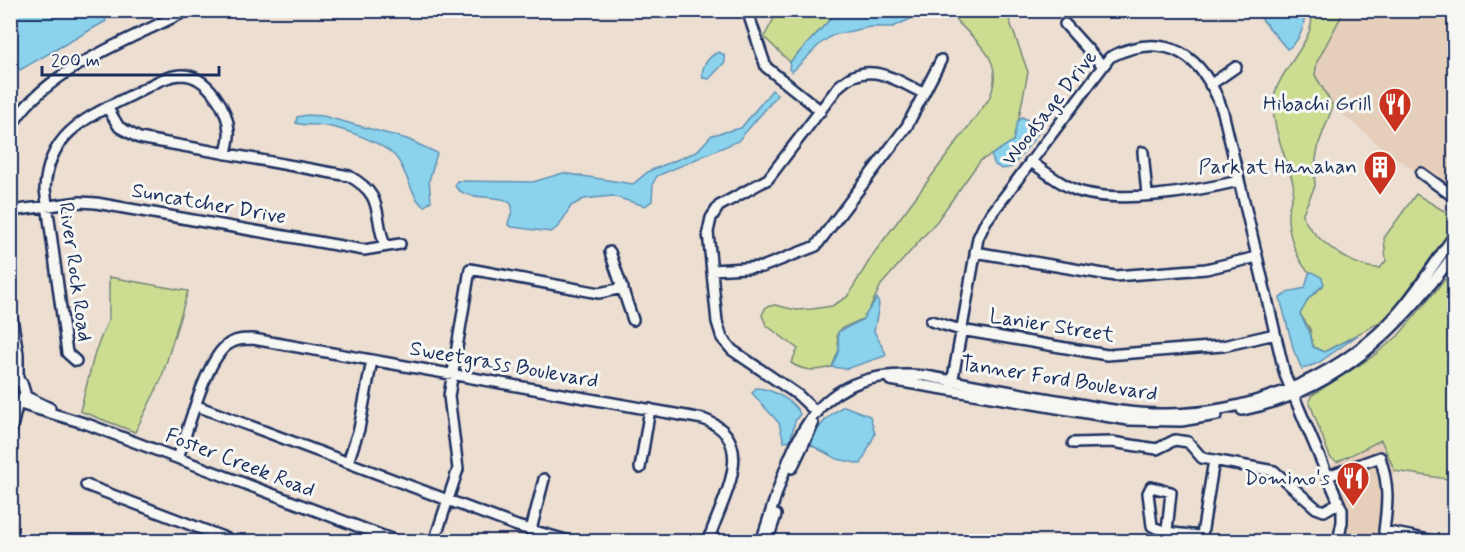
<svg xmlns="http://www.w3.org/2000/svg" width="1465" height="552" font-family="Mynerve,sans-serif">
<rect width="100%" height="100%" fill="#ecded1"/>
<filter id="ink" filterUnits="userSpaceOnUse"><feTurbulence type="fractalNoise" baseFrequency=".0167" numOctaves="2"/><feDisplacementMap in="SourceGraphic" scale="12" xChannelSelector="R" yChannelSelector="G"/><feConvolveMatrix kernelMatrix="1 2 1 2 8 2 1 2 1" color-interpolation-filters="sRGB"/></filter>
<g filter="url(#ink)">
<path fill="#e5ceba" d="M 1344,11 L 1454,11 L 1454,197 L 1386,151 L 1333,106 L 1320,85 L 1315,75 L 1317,62 Z
M 1381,440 L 1395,471 L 1388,480 L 1389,496 L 1382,541 L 1338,541 L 1342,522 L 1325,468 Z"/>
<path fill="#ccdd91" stroke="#748678" stroke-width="1.5" d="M 778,11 L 838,11 L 790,62 L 764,37 Z
M 948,11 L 1006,11 L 1028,72 L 1015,138 L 1010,145 L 981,160 L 974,169 L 937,221 L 881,285 L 865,318 L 842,328 L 837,335 L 839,350 L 832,367 C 816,371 805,372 791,363 L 798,349 L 766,325 L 762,315 L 766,307 L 775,305 L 796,310 L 812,309 L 832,306 L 847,297 L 874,253 L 989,99 C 1008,56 972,41 948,11 Z
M 1311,11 L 1344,11 L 1317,62 L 1315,75 L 1333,106 L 1319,143 L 1314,169 L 1315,186 L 1302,215 C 1313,239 1353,269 1380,268 L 1386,261 L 1384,238 L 1416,194 L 1454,217 L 1454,226 L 1388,318 L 1324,352 L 1313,347 L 1310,329 L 1300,314 L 1309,298 L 1323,286 L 1322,278 C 1318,276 1309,272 1307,270 C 1296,259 1287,230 1288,214 C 1288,204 1296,193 1293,183 C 1287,159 1269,122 1274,97 C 1279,69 1318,39 1311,11 Z
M 1454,269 L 1454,480 L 1395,471 L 1381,440 L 1337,462 L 1330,457 L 1309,401 L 1312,395 L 1372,357 L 1398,336 Z
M 109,277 L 188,291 L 161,380 L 135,432 L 80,411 L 95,352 L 109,318 Z"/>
<path fill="#8bd3ed" stroke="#5e91b4" stroke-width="1.5" d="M 10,11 L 104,11 L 106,21 L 20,70 L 11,65 Z
M 838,11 L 838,10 L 928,11 L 893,27 L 870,27 L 833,35 L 820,44 L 792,72 L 789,69 L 790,62 Z
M 1255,11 L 1304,11 C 1306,24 1300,42 1287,49 Z
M 719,52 L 724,55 L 725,62 L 709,79 L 703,78 C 700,68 709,55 719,52 Z
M 772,90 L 777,94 L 775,98 L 738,141 L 657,176 L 653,183 L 652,201 L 645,206 L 612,196 L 584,199 L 571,206 L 559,226 L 551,232 L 512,227 L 508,225 C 508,219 514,212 512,206 C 506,191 467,204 455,186 L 457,181 L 533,182 L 563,173 L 633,184 L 649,171 L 696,152 L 712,135 L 741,128 Z
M 307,115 L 323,116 L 407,139 L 437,153 L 429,181 L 431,201 L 425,206 C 413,204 406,167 395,156 C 380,141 340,127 319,125 C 311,124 304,126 296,123 L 297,117 Z
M 1022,117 L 1036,124 L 1039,132 L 1012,167 L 1002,169 L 995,165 L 991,155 L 1013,141 L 1017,122 Z
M 1313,272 L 1322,278 L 1324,284 L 1309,298 L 1300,314 L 1310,333 L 1313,347 L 1324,352 L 1358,335 L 1318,363 L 1302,369 L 1294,351 L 1280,298 L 1288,292 L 1305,288 L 1309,273 Z
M 877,298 L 879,305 L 874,331 L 886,354 L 885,356 L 846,369 L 832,367 L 839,350 L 838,332 L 862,320 Z
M 756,388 C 770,388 795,401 800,414 L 795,421 L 790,441 L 784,442 L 779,423 L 752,393 Z
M 844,406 L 870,416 L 875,434 L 861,464 L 837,459 L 811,445 C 816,427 828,415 844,406 Z"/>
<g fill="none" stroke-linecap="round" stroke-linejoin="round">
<defs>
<path id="minor" d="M 747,10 L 766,67 L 821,111
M 1065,24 L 1102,65
M 1210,85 L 1236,67
M 107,107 L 119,127 L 139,138 L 349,176 C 385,196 373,212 385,246
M 10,129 C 42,70 130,40 188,10
M 1143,152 L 1147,194
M 1030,161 C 1044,171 1057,182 1073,189 C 1114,206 1196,191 1239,181
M 1421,173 L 1454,197
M 10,211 L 80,202 L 96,203 L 364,250 L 400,244
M 610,252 L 633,320
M 975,252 L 1115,276 L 1206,269 L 1257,257
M 712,270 L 762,267 L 816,246 L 907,126 L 941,60
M 10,306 L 18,354 L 18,380
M 931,321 L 961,330 L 1107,355 L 1223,346 L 1275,334
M 76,361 L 67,353 L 45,189 C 48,132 88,117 132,95 C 148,87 165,75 183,75 C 207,76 228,109 229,131 C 230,138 227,147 226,154
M 10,366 L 13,346
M 10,378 L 22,383 L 25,393 L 20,404 L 10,407
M 890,380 L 1128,420 L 1181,421 L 1217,415
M 951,389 L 978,238 L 986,221 L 1110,57 C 1167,29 1204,56 1223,112 L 1285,375 L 1342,510 L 1342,522 L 1338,542
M 25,396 L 50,408
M 20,404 L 87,424 L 399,542
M 197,406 L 517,526 L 573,542
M 1242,410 C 1336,392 1401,328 1454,254
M 817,413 L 798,395 L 732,350 L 722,338 L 717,322 L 708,232 L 711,218 L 719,206 L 768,179 L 839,86 C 867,59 894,79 923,93
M 10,436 L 17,406
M 1073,443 L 1112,442 L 1157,449 L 1175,440 L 1188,442 L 1202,458 L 1274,471 L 1316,508 L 1324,511 L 1338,503
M 178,458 C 188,430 205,363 226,346 C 234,339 244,339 253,339 L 703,419 C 758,439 725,494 711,533 L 706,542
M 348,462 L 359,429 L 372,360
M 640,468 L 650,409
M 792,468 L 813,424
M 1328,476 L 1380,457 C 1389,486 1388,500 1384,531 L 1440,542
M 86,485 L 236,542
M 531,530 L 544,479
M 1167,531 L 1171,492 L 1151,487 L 1148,493 L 1152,526 C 1165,534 1186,534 1202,536
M 1201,541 L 1214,460
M 434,542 L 458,469 L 449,396 L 470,269 L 599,293 L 623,288
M 761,542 C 792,449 805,365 926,376 C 973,385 1021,394 1069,402 C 1101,408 1134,415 1168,414 C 1249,413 1331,381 1389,323 C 1414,297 1433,265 1454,236
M 767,542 L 776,515"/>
</defs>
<use href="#minor" stroke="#1b2f5e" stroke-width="14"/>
<use href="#minor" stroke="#f6f6f2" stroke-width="9"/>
</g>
</g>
<defs>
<symbol id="restaurant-pin" viewBox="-11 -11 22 30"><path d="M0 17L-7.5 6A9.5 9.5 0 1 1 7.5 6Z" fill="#c8321e" stroke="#f6f6f2"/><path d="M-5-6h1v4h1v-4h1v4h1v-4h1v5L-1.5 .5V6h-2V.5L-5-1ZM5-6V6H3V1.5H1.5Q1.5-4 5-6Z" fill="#fff"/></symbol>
<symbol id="building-pin" viewBox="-11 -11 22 30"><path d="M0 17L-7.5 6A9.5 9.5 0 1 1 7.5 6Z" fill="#c8321e" stroke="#f6f6f2"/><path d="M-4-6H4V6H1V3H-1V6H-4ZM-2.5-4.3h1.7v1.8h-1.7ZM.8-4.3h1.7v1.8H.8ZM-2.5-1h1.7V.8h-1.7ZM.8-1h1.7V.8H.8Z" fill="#fff"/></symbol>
</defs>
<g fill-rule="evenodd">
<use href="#restaurant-pin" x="1376" y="85" width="38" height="52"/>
<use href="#building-pin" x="1361" y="148" width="38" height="52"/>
<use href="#restaurant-pin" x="1334" y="459" width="38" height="52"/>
</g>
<g text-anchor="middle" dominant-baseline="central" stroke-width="6" stroke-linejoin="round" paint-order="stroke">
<g font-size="21" fill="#1b2f5e" stroke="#f6f6f2" text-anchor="end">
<text x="1372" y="104">Hibachi Grill</text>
<text x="1357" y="167">Park at Hanahan</text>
<text x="1330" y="478">Domino's</text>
</g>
<g font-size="21" fill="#1b2f5e" stroke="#f6f6f2">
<text transform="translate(1050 108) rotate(-52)">Woodsage Drive</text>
<text transform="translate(209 204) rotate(10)">Suncatcher Drive</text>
<text transform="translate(75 272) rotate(82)">River Rock Road</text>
<text transform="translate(1052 326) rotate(9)">Lanier Street</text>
<text transform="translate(504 365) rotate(10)">Sweetgrass Boulevard</text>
<text transform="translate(1059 379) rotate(9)">Tanner Ford Boulevard</text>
<text transform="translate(240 463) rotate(21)">Foster Creek Road</text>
</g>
</g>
<rect width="1465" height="552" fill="none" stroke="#f6f6f2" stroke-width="36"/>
<rect x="18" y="18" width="1429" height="516" fill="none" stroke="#1b2f5e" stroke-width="2" filter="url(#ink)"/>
<path d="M42 66v9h177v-9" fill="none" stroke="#1b2f5e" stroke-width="3"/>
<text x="51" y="66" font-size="18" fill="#1b2f5e" stroke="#f6f6f2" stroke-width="4.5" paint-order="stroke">200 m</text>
</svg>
